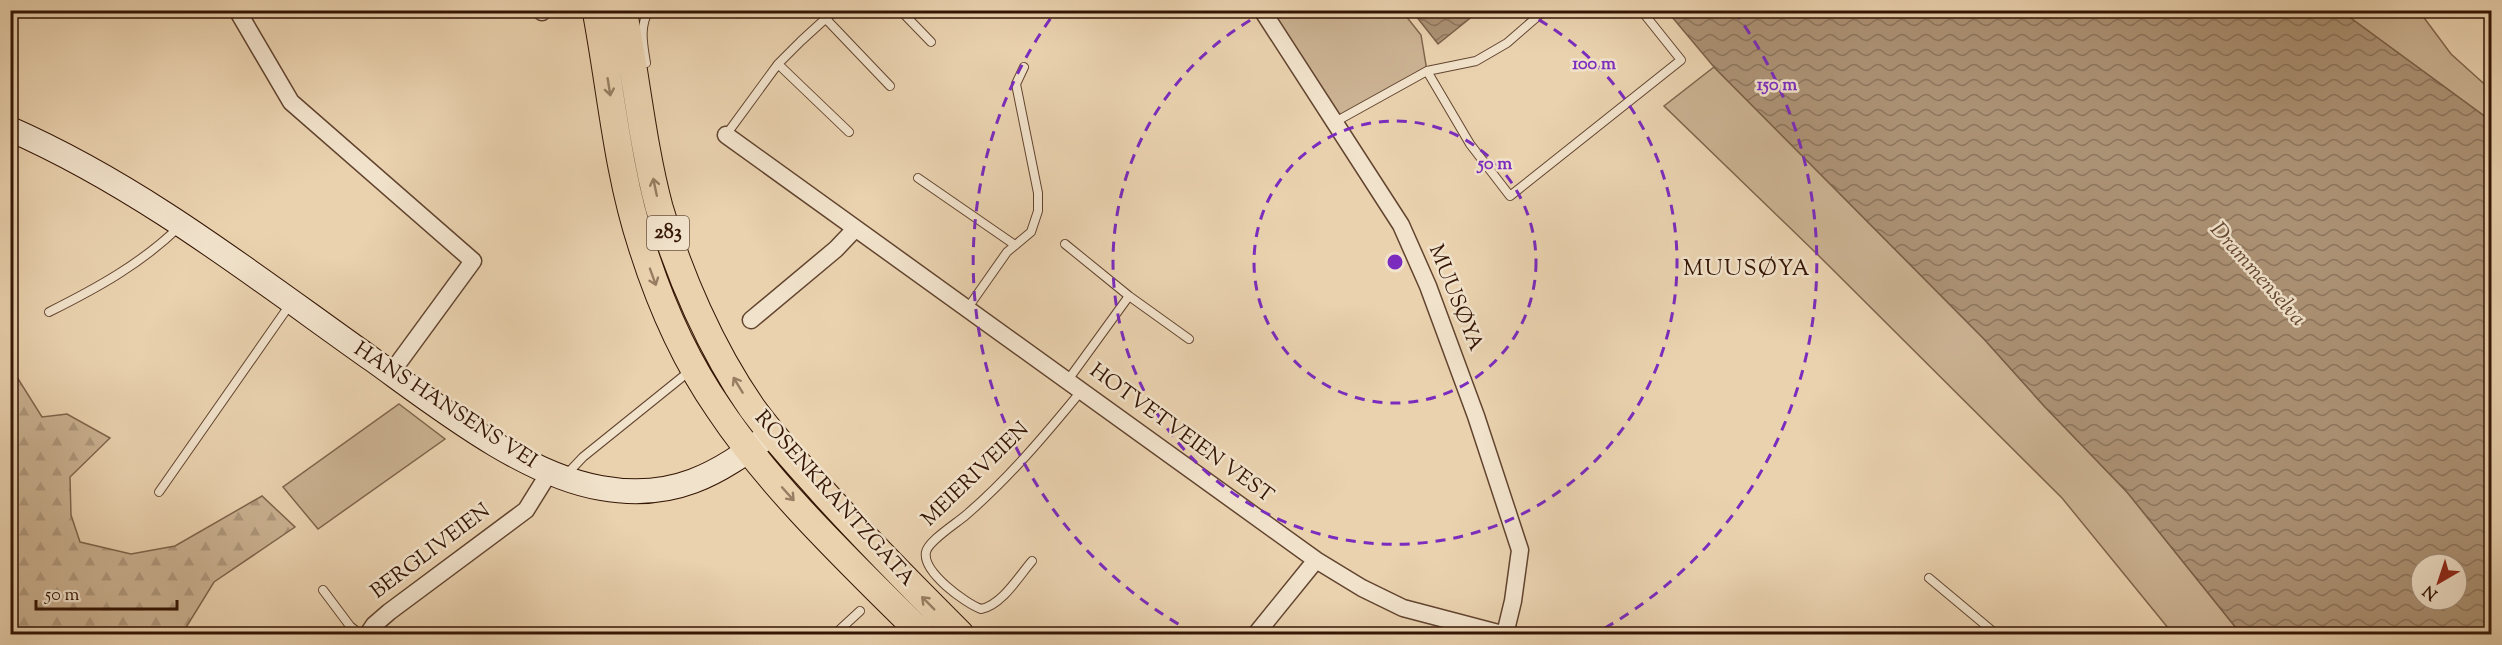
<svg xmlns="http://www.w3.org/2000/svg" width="2502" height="645" font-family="'Sorts Mill Goudy',serif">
<defs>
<pattern id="forest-firs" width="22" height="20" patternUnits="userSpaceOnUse" patternTransform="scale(1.5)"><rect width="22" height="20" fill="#cbb292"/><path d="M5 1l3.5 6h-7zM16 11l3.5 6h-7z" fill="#af987c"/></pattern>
<pattern id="water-waves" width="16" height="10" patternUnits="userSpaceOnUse" patternTransform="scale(1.5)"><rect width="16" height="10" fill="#ac9275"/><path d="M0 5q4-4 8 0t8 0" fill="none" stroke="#8d765e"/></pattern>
</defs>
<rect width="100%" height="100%" fill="#ead2af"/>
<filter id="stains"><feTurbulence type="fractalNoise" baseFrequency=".00333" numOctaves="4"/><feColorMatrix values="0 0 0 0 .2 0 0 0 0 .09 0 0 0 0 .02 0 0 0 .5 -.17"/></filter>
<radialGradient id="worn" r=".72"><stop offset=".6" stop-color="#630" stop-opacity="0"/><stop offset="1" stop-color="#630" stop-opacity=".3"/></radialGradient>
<path fill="url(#forest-firs)" stroke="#80644b" stroke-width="1.5" d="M 10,366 L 42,417 L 67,414 L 110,438 L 70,477 L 71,515 L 80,542 L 131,554 L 175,546 L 262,496 L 295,527 L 214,582 L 182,634 L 11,634 Z"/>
<path fill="#cbb292" stroke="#80644b" stroke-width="1.5" d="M 1262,11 L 1402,11 L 1421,35 L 1427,71 L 1335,122 Z
M 2341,11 L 2419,11 L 2451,54 L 2491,90 L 2491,121 Z
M 1714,67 L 1984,339 L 2045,407 L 2127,492 L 2241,634 L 2173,634 L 2062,498 L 1817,254 L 1664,106 Z
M 399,404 L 445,439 L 318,529 L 283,487 Z"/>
<path fill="url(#water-waves)" stroke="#7c6048" stroke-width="1.5" fill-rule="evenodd" d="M 1412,11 L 1479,11 L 1438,44 Z
M 1667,11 L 2341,11 L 2491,121 L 2491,634 L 2241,634 L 2127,492 L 2045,407 L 1984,339 L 1714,67 ZM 2421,564 L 2457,564 L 2457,600 L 2421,600 Z"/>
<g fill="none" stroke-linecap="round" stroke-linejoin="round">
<defs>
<path id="lane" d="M 900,10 L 931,42
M 826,19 L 890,86
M 646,63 C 643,44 639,27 649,10
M 778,64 L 849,132
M 1427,71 L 1470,144 L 1510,196 L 1681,60 L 1641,10
M 1335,122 L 1427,71 L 1476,61 L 1507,43 L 1545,10
M 726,135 L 778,64 L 801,41 L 835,10
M 918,178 L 1015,245
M 1065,244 L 1129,296 L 1189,339
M 967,309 L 1007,252 L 1031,232 L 1038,211 L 1038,193 L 1016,84 L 1024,67
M 49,312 C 97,288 141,264 180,226
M 1068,380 L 1129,296
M 566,475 L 583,457 L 691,370
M 159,492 L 291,303
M 1032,561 C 1019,576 1002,605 981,609 C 965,603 922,572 926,552 C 928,541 957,523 966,515 C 1009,478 1046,434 1082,390
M 1929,578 L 1996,634
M 323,590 L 350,626 L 360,634
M 835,634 L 860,611"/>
<path id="street" d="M 237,10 L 291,102 L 473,261 L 391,373
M 540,10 L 542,12
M 1262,10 L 1401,225 L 1428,286 L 1476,416 L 1520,550 L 1513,601 L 1505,634
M 726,135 L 1316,560 L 1362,588 L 1403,608 L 1502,634
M 751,320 L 836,249 L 855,229
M 368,634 L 374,625 L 389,612 L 526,510 L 549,473
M 1256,634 L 1316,560"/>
<path id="secondary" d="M 10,129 C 142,187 257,278 373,360 C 437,406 524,475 601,488 C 673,501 717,475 772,433"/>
<path id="primary" d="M 596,10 C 611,89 617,170 642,246 C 660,303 685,360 719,409 C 773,490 853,565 922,634
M 623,10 C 636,75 642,143 659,207 C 679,275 711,349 752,408 C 773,437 798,464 822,491 C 866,540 913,587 960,634"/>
</defs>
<use href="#lane" stroke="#62442f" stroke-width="10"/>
<use href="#street" stroke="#62442f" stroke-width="19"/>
<use href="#secondary" stroke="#341504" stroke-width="26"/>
<use href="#primary" stroke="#341504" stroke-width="29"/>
<use href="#lane" stroke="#f1e2cb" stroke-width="8"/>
<use href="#street" stroke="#f1e2cb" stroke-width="16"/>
<use href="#secondary" stroke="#f1e2cb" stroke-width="24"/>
<use href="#primary" stroke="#ead2af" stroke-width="27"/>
</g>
<defs><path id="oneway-shaft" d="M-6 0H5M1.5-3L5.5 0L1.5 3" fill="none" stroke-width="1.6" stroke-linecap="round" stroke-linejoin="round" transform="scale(1.5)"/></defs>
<g stroke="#987d62">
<use href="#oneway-shaft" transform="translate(609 87) rotate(81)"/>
<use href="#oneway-shaft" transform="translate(655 187) rotate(-102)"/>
<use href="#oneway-shaft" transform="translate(653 277) rotate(70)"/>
<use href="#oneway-shaft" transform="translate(738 385) rotate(-121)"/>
<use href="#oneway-shaft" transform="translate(788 494) rotate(48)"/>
<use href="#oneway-shaft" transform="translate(928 603) rotate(-135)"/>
</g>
<g fill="none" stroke="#7b2cbf" stroke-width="3" stroke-dasharray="10 8">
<circle cx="1395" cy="262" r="141"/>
<path d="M1523 11A282 282 0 1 1 1267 11"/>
<path d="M1194 633A422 422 0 0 1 1056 11M1734 11A422 422 0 0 1 1596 633"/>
</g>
<g text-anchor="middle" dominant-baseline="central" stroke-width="5" stroke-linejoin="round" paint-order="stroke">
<rect fill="#f1e2cb" stroke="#6d5240" stroke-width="1.5" x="647" y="216" width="42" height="34" rx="4.5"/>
<g font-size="20" font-weight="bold" fill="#341504">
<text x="668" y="233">283</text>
</g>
<g font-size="21" fill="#341504" stroke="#f1e2cb">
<text transform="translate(1455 298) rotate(68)">MUUSØYA</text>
<text transform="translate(445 406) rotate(33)">HANS HANSENS VEI</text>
<text transform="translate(1181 434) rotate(36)">HOTVETVEIEN VEST</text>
<text transform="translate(976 475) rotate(-44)">MEIERIVEIEN</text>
<text transform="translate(834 499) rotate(48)">ROSENKRANTZGATA</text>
<text transform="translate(431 552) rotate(-37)">BERGLIVEIEN</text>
</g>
<g font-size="22" letter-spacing="1.5" fill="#341504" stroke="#f1e2cb">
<text x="1747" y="270">MUUSØYA</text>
</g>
<g font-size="22" font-style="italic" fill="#644731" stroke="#f1e2cb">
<text transform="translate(2257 275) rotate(48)">Drammenselva</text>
</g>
</g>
<circle cx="1395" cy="262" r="9" fill="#7b2cbf" stroke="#f1e2cb" stroke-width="3"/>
<g font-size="18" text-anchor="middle" font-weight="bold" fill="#7b2cbf" stroke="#f1e2cb" stroke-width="5" stroke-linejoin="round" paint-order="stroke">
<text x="1594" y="69">100 m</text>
<text x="1777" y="90">150 m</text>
<text x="1495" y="169">50 m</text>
</g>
<rect width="2502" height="645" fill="none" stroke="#ead2af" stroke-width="36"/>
<rect x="12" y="12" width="2478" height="621" fill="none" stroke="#341504" stroke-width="3"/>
<rect x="18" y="18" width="2466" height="609" fill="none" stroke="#341504" stroke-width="1.5"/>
<g transform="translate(2439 582) rotate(219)"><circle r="28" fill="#f1e2cb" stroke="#a5907b" stroke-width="1.5"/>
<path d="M0-4.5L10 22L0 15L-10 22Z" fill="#8f2418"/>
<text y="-9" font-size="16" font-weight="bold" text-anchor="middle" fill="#341504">N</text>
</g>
<path d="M36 600v9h141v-9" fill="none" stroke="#341504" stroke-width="3"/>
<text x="45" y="600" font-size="18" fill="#341504" stroke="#f1e2cb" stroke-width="4.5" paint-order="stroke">50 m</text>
<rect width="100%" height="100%" filter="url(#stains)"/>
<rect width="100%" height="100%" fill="url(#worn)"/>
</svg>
